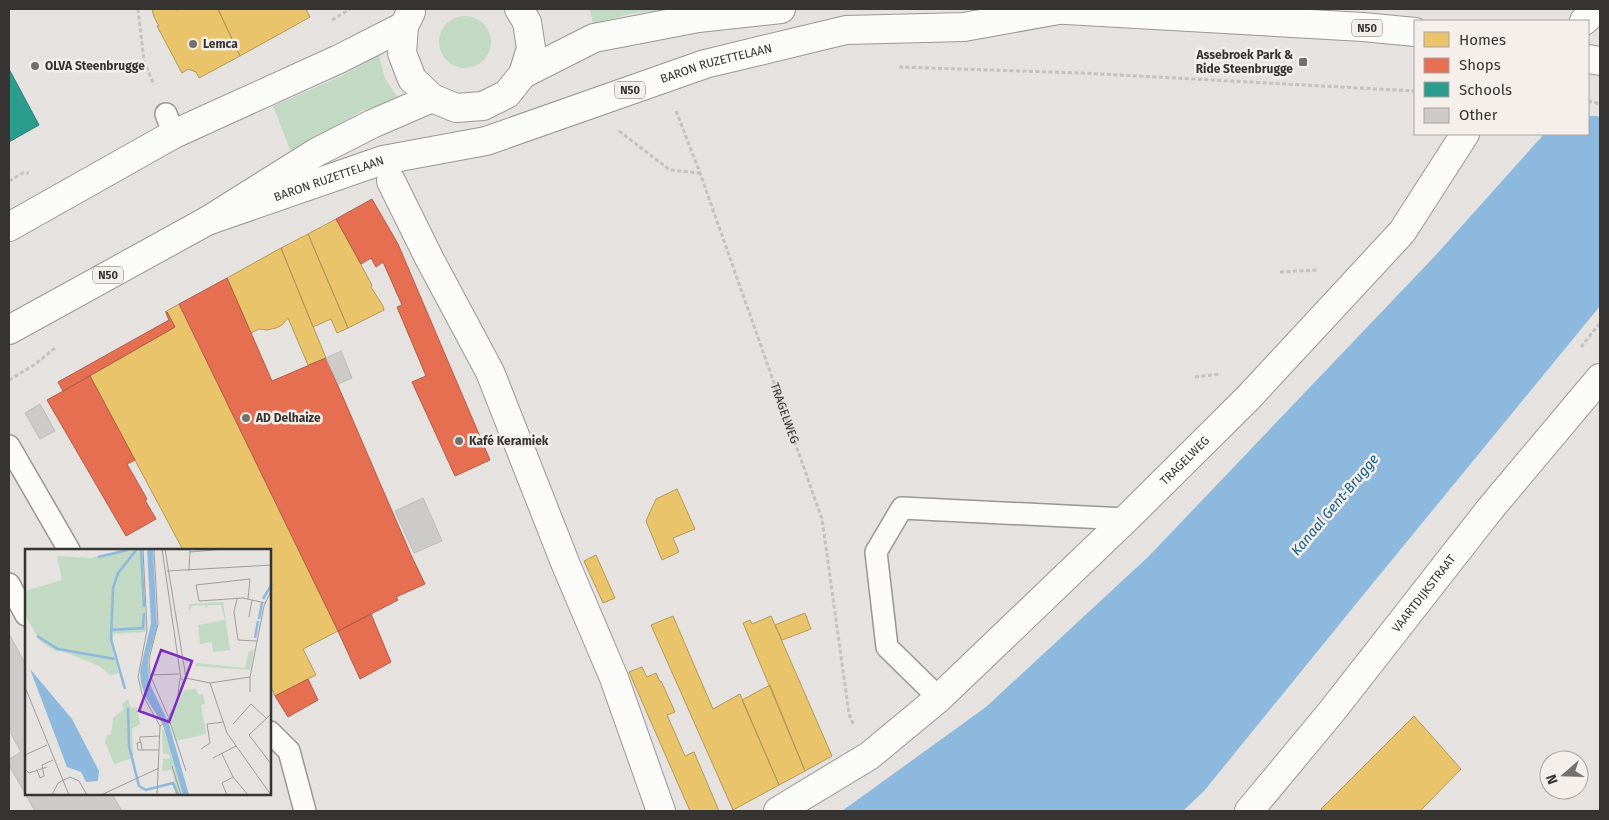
<svg xmlns="http://www.w3.org/2000/svg" width="1609" height="820" font-family="'Fira Sans',sans-serif">
<rect width="100%" height="100%" fill="#e5e2e0"/>
<path fill="#c2d9c3" d="M 590,9 L 670,9 L 629,14 L 593,24 Z
M439 42a26 26 0 1 1 52 0a26 26 0 1 1-52 0Z
M 379,55 L 385,79 L 399,99 L 361,111 L 292,154 L 273,106 L 342,76 Z"/>
<path fill="#8cb9dd" d="M 1588,116 L 1597,116 L 1600,118 L 1600,306 L 1373,583 L 1204,791 L 1183,811 L 842,811 L 986,707 L 1149,556 L 1435,256 L 1544,134 L 1588,134 Z"/>
<path fill="#e9c46a" stroke="#b39959" d="M 152,9 L 175,9 L 176,10 L 179,9 L 218,9 L 240,56 L 199,78 L 196,72 L 188,69 L 182,73 L 157,26 L 159,26 L 154,17 Z
M 218,9 L 306,9 L 310,17 L 240,56 Z
M 336,219 L 372,285 L 371,287 L 383,306 L 384,310 L 348,328 L 308,234 Z
M 308,234 L 348,328 L 337,333 L 331,319 L 313,327 L 281,248 Z
M 281,248 L 326,358 L 308,365 L 288,318 L 282,325 L 276,328 L 267,330 L 259,329 L 251,333 L 227,278 Z
M 179,304 L 338,631 L 303,649 L 316,675 L 275,696 L 270,685 L 270,550 L 183,550 L 90,376 L 175,327 L 167,312 L 165,312 Z
M 677,489 L 695,529 L 673,538 L 679,552 L 662,560 L 646,521 L 656,499 Z
M 596,555 L 615,598 L 603,603 L 584,561 Z
M 805,613 L 811,629 L 782,640 L 775,625 Z
M 673,616 L 713,709 L 740,694 L 779,785 L 733,810 L 651,625 Z
M 771,616 L 832,756 L 805,771 L 743,623 L 750,620 L 752,624 Z
M 642,667 L 647,677 L 656,673 L 660,682 L 661,681 L 675,712 L 667,715 L 685,756 L 694,752 L 719,811 L 690,811 L 629,672 Z
M 770,685 L 805,771 L 779,785 L 742,700 Z
M 1414,716 L 1461,769 L 1420,811 L 1323,811 L 1321,809 Z"/>
<path fill="#e76f51" stroke="#b25d48" d="M 372,199 L 398,244 L 490,460 L 455,476 L 412,382 L 426,376 L 397,307 L 402,305 L 383,262 L 376,267 L 371,258 L 361,264 L 336,219 Z
M 227,278 L 272,381 L 326,358 L 411,555 L 425,584 L 396,597 L 398,600 L 338,631 L 179,304 Z
M 167,312 L 175,327 L 63,391 L 58,382 L 169,320 L 166,313 Z
M 90,376 L 135,460 L 127,464 L 147,499 L 145,500 L 156,519 L 126,536 L 47,400 Z
M 371,614 L 391,662 L 360,679 L 338,631 Z
M 308,679 L 318,700 L 288,717 L 275,696 Z"/>
<path fill="#2a9d8f" stroke="#2e7e73" d="M 9,69 L 39,125 L 9,142 Z"/>
<path fill="#cccbca" stroke="#bdbcbb" d="M 341,351 L 352,378 L 338,384 L 326,358 Z
M 40,404 L 55,431 L 40,439 L 25,413 Z
M 423,498 L 442,541 L 414,553 L 395,511 Z
M 9,634 L 26,665 L 26,794 L 112,794 L 122,811 L 35,811 L 9,765 L 9,759 L 21,752 L 9,730 Z"/>
<g fill="none" stroke-linecap="round" stroke-linejoin="round">
<defs>
<path id="service" d="M 166,114 L 174,134
M 9,446 L 69,550
M 9,584 L 26,615
M 939,698 L 887,647 L 876,552 L 902,508 L 1126,519
M 270,732 L 289,751 L 305,811"/>
<g id="minor">
<path d="M 1584,21 L 1597,9"/>
<path d="M 391,181 L 429,258 L 490,372 L 566,565 L 614,678 L 661,811"/>
<path id="s2" d="M 778,811 L 869,756 L 939,698 L 1126,519 L 1248,398 L 1402,232 L 1465,134"/>
</g>
<g id="tertiary">
<path id="s3" d="M 1249,811 L 1332,711 L 1490,509 L 1600,378"/>
</g>
<g id="primary">
<path d="M 1049,9 L 1363,27 L 1415,32"/>
<path d="M 411,12 L 404,26 L 402,53 L 412,79 L 432,98 L 456,108 L 483,106 L 507,94 L 523,74 L 531,48 L 527,22 L 519,9"/>
<path d="M 1588,59 L 1600,61"/>
<path d="M 523,74 L 594,38 L 698,18 L 781,9"/>
<path id="s4" d="M 207,221 L 383,160 L 486,141 L 705,64 L 846,30 L 964,27 L 1064,9"/>
<path d="M 9,227 L 174,134 L 339,59 L 404,26"/>
<path d="M 9,330 L 207,221 L 317,152 L 372,124 L 432,98"/>
</g>
</defs>
<use href="#service" stroke="#999795" stroke-width="24"/>
<use href="#minor" stroke="#999795" stroke-width="30"/>
<use href="#tertiary" stroke="#999795" stroke-width="30"/>
<use href="#primary" stroke="#999795" stroke-width="30"/>
<g stroke="#c2c2c2" stroke-width="3" stroke-dasharray="4 2.5" stroke-linecap="butt">
<path d="M 138,9 L 144,61 L 154,85"/>
<path d="M 332,20 L 350,9"/>
<path d="M 899,67 L 1082,73 L 1415,91"/>
<path d="M 1588,101 L 1600,104"/>
<path id="s1" d="M 676,111 L 700,173 L 822,519 L 849,714 L 853,724"/>
<path d="M 619,131 L 670,170 L 700,173"/>
<path d="M 9,181 L 23,173 L 29,173"/>
<path d="M 1280,272 L 1318,270"/>
<path d="M 1581,347 L 1600,323"/>
<path d="M 1195,377 L 1221,374"/>
<path d="M 9,380 L 34,365 L 55,348"/>
</g>
<use href="#service" stroke="#fbfbfa" stroke-width="21"/>
<use href="#minor" stroke="#fbfbfa" stroke-width="28"/>
<use href="#tertiary" stroke="#fbfbfa" stroke-width="28"/>
<use href="#primary" stroke="#fbfbfa" stroke-width="28"/>
</g>
<g fill="#73716f" stroke="#f4efeb" stroke-width="2">
<circle cx="193" cy="44" r="5"/>
<rect x="1298" y="57" width="10" height="10" rx="2.5"/>
<circle cx="35" cy="66" r="5"/>
<circle cx="246" cy="418" r="5"/>
<circle cx="459" cy="441" r="5"/>
</g>
<g text-anchor="middle" dominant-baseline="central" stroke-width="5" stroke-linejoin="round" paint-order="stroke">
<g fill="#f4efeb" stroke="#6f6c6a" stroke-width="1">
<rect x="1352" y="19.5" width="30" height="17" rx="4"/>
<rect x="615" y="81.5" width="30" height="17" rx="4"/>
<rect x="93" y="266.5" width="30" height="17" rx="4"/>
</g>
<g font-size="11" font-weight="bold" fill="#363432">
<text x="1367" y="28">N50</text>
<text x="630" y="90">N50</text>
<text x="108" y="275">N50</text>
</g>
<g font-size="12" font-weight="bold" fill="#363432" stroke="#f4efeb" text-anchor="start">
<text x="203" y="44">Lemca</text>
<text x="1293" y="55" text-anchor="end">Assebroek Park &amp;<tspan x="1293" dy="14">Ride Steenbrugge</tspan></text>
<text x="45" y="66">OLVA Steenbrugge</text>
<text x="256" y="418">AD Delhaize</text>
<text x="469" y="441">Kafé Keramiek</text>
</g>
<g font-size="12" fill="#363432" stroke="#f4efeb">
<text stroke="none"><textPath href="#s4" startOffset="534">BARON RUZETTELAAN</textPath></text>
<text stroke="none"><textPath href="#s4" startOffset="129">BARON RUZETTELAAN</textPath></text>
<text stroke="none"><textPath href="#s1" startOffset="321">TRAGELWEG</textPath></text>
<text stroke="none"><textPath href="#s2" startOffset="539">TRAGELWEG</textPath></text>
<text stroke="none"><textPath href="#s3" startOffset="279">VAARTDIJKSTRAAT</textPath></text>
</g>
<g font-size="14" font-style="italic" fill="#0e5c8e" stroke="#f4efeb">
<text transform="translate(1335 505) rotate(-50)">Kanaal Gent-Brugge</text>
</g>
</g>
<g transform="translate(25 549)">
<rect width="246" height="246" fill="#e5e2e0"/>
<path d="M 102,0 L 117,0 L 121,80 L 120,83 L 88,85 L 88,104 L 94,124 L 85,126 L 74,117 L 35,101 L 32,103 L 15,92 L 0,66 L 0,42 L 37,31 L 32,7 L 67,9 ZM 198,53 L 205,101 L 188,103 L 187,93 L 175,95 L 173,76 L 200,71 L 196,56 L 183,56 L 181,60 L 180,56 L 167,57 L 164,62 L 164,55 ZM 229,101 L 225,121 L 170,117 L 171,114 L 220,119 L 224,102 ZM 171,140 L 173,146 L 178,145 L 180,155 L 176,156 L 181,185 L 151,192 L 145,171 L 159,141 ZM 103,150 L 106,159 L 112,158 L 115,175 L 107,180 L 108,209 L 89,215 L 80,192 L 82,186 L 86,185 L 88,169 L 99,160 L 97,155 ZM 137,181 L 139,181 L 158,246 L 152,246 L 147,221 L 137,222 L 138,210 L 145,209 L 143,205 L 138,205 Z" fill="#c2d9c3"/>
<path d="M 122,0 L 128,0 L 132,78 L 123,110 L 124,133 L 144,175 L 164,246 L 158,246 L 138,176 L 120,147 L 116,134 L 115,122 L 126,74 ZM 5,120 L 47,170 L 74,222 L 73,232 L 61,233 L 56,223 L 42,218 Z" fill="#8cb9dd"/>
<path fill="none" stroke="#8cb9dd" stroke-width="2.5" d="M 116,0 L 119,58M 73,8 L 103,1M 238,50 L 247,35M 234,70 L 237,54M 86,81 L 118,79 L 119,64M 12,87 L 33,100 L 90,110M 230,89 L 233,72M 100,140 L 86,90 L 88,39 L 93,24 L 112,0M 103,159 L 104,197 L 114,237 L 121,241 L 148,234 L 153,246"/>
<path fill="none" stroke="#9f9c9a" stroke-width="1" d="M 118,0 L 122,81 L 113,128 L 117,145 L 135,177M 129,0 L 133,75 L 124,110 L 125,126 L 143,167M 137,0 L 156,130 L 160,132M 140,0 L 161,129 L 152,152M 165,3 L 199,0M 142,22 L 247,16M 164,22 L 165,0M 212,50 L 209,63 L 213,91 L 232,92M 223,50 L 225,30 L 171,36 L 174,52 L 218,49 L 240,54M 224,68 L 227,51M 125,126 L 154,125M 161,129 L 185,134 L 225,128M 185,134 L 202,184 L 246,246M 0,138 L 44,246M 225,143 L 225,128 L 239,57 L 247,40M 153,146 L 155,129M 247,164 L 224,186 L 247,216M 144,170 L 161,222M 208,175 L 226,155 L 241,169M 115,193 L 115,188 L 135,187M 176,200 L 185,194 L 182,175 L 199,173M 117,201 L 113,201 L 112,194 L 116,193 L 117,201 L 134,201M 197,205 L 208,228 L 223,246M 0,206 L 22,196M 188,209 L 211,197M 147,217 L 156,246M 0,220 L 4,224 L 22,218M 12,221 L 15,229 L 19,227 L 17,216 L 28,211M 27,246 L 33,234 L 45,228 L 54,232 L 62,246M 76,246 L 134,219M 132,246 L 135,177 L 142,172 L 152,152M 202,246 L 197,234 L 208,228"/>
<path fill="#7b2cbf" fill-opacity="0.15" stroke="#7b2cbf" stroke-width="2.5" d="M 136,101 L 167,112 L 144,173 L 114,162 Z"/>
<rect width="246" height="246" fill="none" stroke="#363432" stroke-width="2.5"/>
</g>
<rect width="1609" height="820" fill="none" stroke="#363432" stroke-width="20"/>
<rect x="1414" y="20" width="175" height="115" fill="#f4efeb" stroke="#a8a4a1"/>
<rect x="1424" y="32" width="25" height="15" fill="#e9c46a" stroke="#a8a4a1"/>
<text x="1459" y="45" font-size="15" fill="#363432">Homes</text>
<rect x="1424" y="58" width="25" height="15" fill="#e76f51" stroke="#a8a4a1"/>
<text x="1459" y="70" font-size="15" fill="#363432">Shops</text>
<rect x="1424" y="82" width="25" height="15" fill="#2a9d8f" stroke="#a8a4a1"/>
<text x="1459" y="95" font-size="15" fill="#363432">Schools</text>
<rect x="1424" y="108" width="25" height="15" fill="#cccbca" stroke="#a8a4a1"/>
<text x="1459" y="120" font-size="15" fill="#363432">Other</text>
<g transform="translate(1564 775) rotate(250)"><circle r="24" fill="#f4efeb" stroke="#a8a4a1"/>
<path d="M0-4L9 19L0 12L-9 19Z" fill="#73716f"/>
<text y="-8" font-size="14" font-weight="bold" text-anchor="middle" fill="#363432">N</text>
</g>
</svg>
